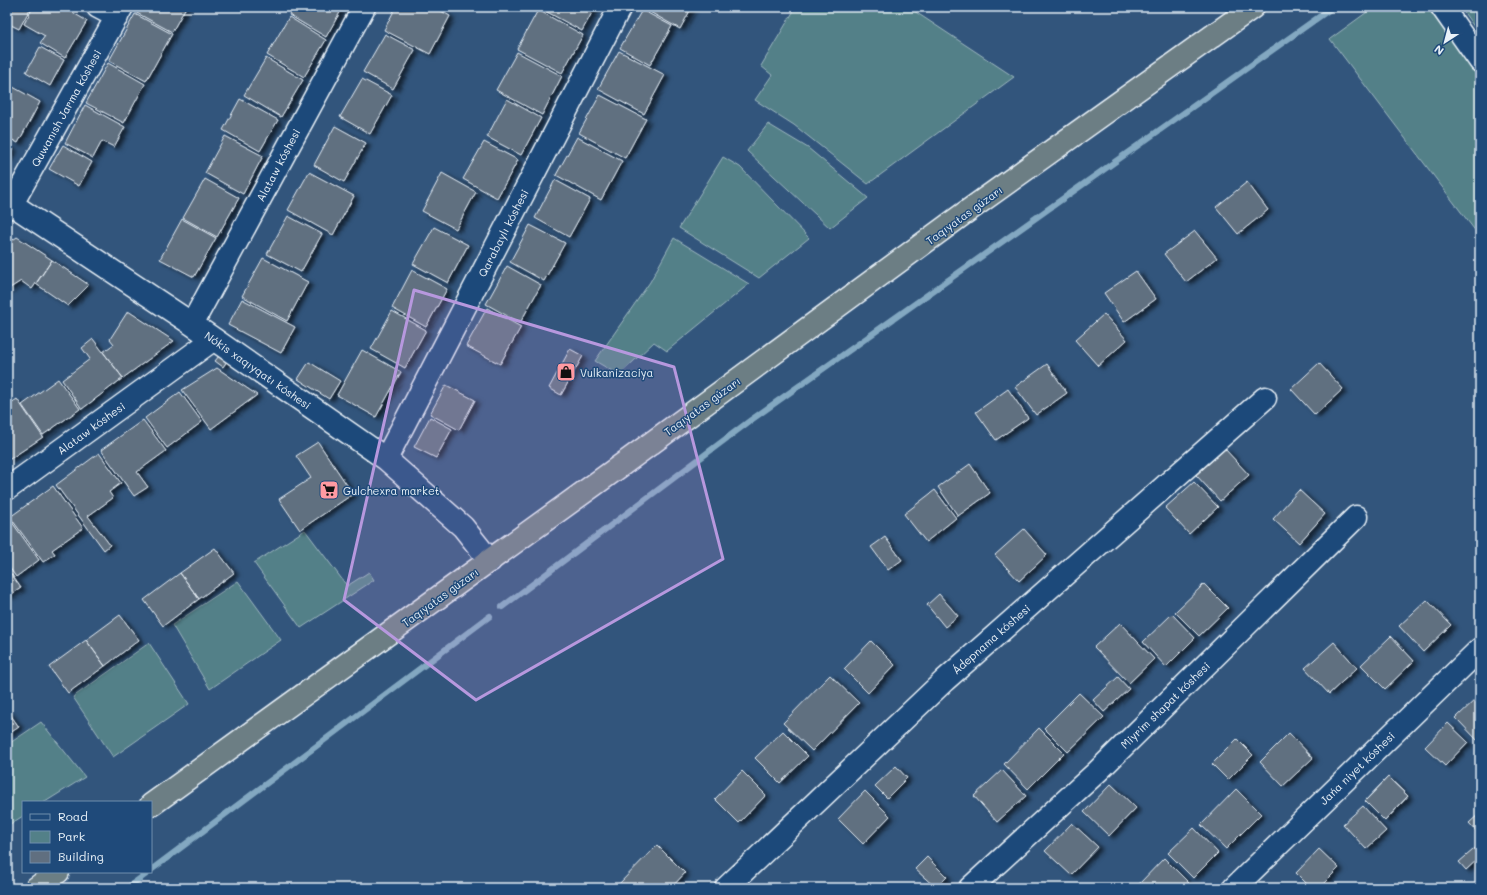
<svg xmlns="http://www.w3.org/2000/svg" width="1487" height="895" font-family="Mali,sans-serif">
<defs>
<filter id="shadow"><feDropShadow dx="4.5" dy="2.5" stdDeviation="2" flood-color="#0009"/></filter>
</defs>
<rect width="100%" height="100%" fill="#32557c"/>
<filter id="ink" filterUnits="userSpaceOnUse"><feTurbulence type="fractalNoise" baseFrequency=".025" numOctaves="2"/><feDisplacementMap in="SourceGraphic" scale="8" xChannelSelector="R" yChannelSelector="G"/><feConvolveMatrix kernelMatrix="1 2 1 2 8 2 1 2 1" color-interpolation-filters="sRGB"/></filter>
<g filter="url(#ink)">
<path fill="#538088" stroke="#9eb8c0" d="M 796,7 L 908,7 L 1014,77 L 868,184 L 794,125 L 755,100 L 772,75 L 761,66 Z
M 1374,7 L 1427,7 L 1480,80 L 1480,237 L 1330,39 Z
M 1460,7 L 1480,7 L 1480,35 Z
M 768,124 L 808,148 L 868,198 L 830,228 L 747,151 Z
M 723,157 L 740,167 L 809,238 L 759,278 L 679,228 Z
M 674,238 L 749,284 L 667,351 L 654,342 L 619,375 L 595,361 L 650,282 Z
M 305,530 L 347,586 L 369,572 L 374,580 L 301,628 L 254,563 Z
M 238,581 L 281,640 L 210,689 L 172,625 Z
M 149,643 L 189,704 L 113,757 L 73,697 Z
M 41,722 L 85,777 L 45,802 L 23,802 L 23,816 L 7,826 L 7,745 Z"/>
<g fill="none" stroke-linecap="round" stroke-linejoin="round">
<path stroke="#83a8c1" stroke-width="6" d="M 502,607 L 751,420 L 1333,7
M 151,870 L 490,616
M 127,888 L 149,872"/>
</g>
<path fill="#606f80" stroke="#e8f1f8" filter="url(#shadow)" d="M 7,7 L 31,7 L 19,29 L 7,23 Z
M 33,7 L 63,7 L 87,21 L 65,58 L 40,43 L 45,36 L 24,24 Z
M 137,7 L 186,7 L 172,32 L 135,12 Z
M 293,7 L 343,7 L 326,37 L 289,15 Z
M 396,7 L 434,7 L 450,16 L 430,54 L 384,30 Z
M 538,7 L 595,7 L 582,31 Z
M 653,7 L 692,7 L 680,29 L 650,12 Z
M 538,10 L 583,35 L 562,73 L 517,49 Z
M 642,10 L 672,26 L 650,65 L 620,48 Z
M 135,14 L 172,34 L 146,81 L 109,61 Z
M 289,17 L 326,40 L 304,77 L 267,55 Z
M 385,34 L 415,50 L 393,89 L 363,72 Z
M 40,47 L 64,60 L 50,86 L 26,72 Z
M 619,51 L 665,75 L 644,114 L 598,89 Z
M 517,52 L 562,76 L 542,115 L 496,90 Z
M 266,58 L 303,80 L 281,117 L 244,95 Z
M 108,63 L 145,84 L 124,123 L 86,103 Z
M 362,79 L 392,95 L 370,134 L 340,117 Z
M 13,87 L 40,102 L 18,143 L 7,137 L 7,97 Z
M 600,95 L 646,119 L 625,158 L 579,133 Z
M 240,99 L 278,120 L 260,151 L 223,130 Z
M 507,99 L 541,118 L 521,155 L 487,137 Z
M 85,105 L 125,127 L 114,147 L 102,141 L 93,158 L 65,143 Z
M 335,126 L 366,143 L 344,182 L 314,165 Z
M 225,136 L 263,156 L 243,194 L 205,173 Z
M 577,137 L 622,161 L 601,200 L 556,175 Z
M 484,142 L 518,160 L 497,198 L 463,179 Z
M 7,145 L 13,148 L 7,160 Z
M 63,145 L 92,162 L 79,186 L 49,169 Z
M 309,172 L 354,196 L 333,235 L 288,210 Z
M 442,173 L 476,192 L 456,229 L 422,211 Z
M 205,179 L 239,198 L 217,237 L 183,218 Z
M 555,180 L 590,199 L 569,237 L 535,218 Z
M 1247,182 L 1268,210 L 1238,234 L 1216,207 Z
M 288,216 L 322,234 L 301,272 L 267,254 Z
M 182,219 L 216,238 L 194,277 L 160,259 Z
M 530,225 L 565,243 L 544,281 L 510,262 Z
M 434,227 L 468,245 L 448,283 L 413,264 Z
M 1195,231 L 1217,258 L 1186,282 L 1164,254 Z
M 17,237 L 52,260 L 32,289 L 21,281 L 7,290 L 7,244 Z
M 263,258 L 308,282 L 287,321 L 242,296 Z
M 52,260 L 89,285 L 68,306 L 36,284 Z
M 507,266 L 541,285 L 520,323 L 486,304 Z
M 412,270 L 447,289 L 426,327 L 392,308 Z
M 1136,271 L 1156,299 L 1124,322 L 1104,293 Z
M 242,299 L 295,327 L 281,353 L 228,325 Z
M 487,308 L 521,327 L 500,364 L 466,346 Z
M 128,311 L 174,341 L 123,378 L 103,352 L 114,344 L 110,339 Z
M 392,311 L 426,330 L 405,368 L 371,349 Z
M 1104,314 L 1127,340 L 1098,366 L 1075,340 Z
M 93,339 L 123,378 L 82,409 L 62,380 L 90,359 L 82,348 Z
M 570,349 L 583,356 L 561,395 L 549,388 Z
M 362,350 L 401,372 L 376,417 L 337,395 Z
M 219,356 L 227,361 L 223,367 L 215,361 Z
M 309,362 L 340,381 L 329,399 L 298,379 Z
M 1319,363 L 1343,389 L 1315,415 L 1291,389 Z
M 1047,364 L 1067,393 L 1036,415 L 1015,387 Z
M 217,368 L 257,395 L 211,429 L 182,390 Z
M 58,379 L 80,409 L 43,435 L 22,405 Z
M 446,385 L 475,400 L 459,430 L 430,414 Z
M 1008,389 L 1028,418 L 996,440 L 976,412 Z
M 180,392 L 202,422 L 167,448 L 145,418 Z
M 17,399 L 43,437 L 7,461 L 7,406 Z
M 430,417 L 452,429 L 436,458 L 414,447 Z
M 143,420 L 166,451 L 137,472 L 148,487 L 134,496 L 101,450 Z
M 318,442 L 353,494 L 300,530 L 279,499 L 311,478 L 296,456 Z
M 1225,449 L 1249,475 L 1220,501 L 1196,475 Z
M 99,453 L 121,483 L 109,492 L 113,498 L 88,516 L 110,545 L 104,550 L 56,485 Z
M 970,464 L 990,493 L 958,516 L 938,487 Z
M 1194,482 L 1218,507 L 1189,534 L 1165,508 Z
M 53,486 L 83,528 L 52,550 L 55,554 L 43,562 L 10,517 Z
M 935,490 L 956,518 L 926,542 L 904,514 Z
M 1299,490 L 1325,514 L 1299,543 L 1273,519 Z
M 9,518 L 39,560 L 16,577 L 7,564 L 7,519 Z
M 1024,529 L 1047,555 L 1019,581 L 995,555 Z
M 885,537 L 902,560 L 888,570 L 871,547 Z
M 215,548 L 234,573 L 199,599 L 180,573 Z
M 7,568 L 21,588 L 7,597 Z
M 180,573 L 199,599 L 163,626 L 144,600 Z
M 1204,584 L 1228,608 L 1199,636 L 1175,612 Z
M 939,594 L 958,616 L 945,627 L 927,605 Z
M 1427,600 L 1451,625 L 1423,652 L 1399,626 Z
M 1172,614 L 1195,638 L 1166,667 L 1143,642 Z
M 120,615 L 139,640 L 105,666 L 86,640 Z
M 1120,623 L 1154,659 L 1129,683 L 1094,647 Z
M 1391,636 L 1414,661 L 1385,689 L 1361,665 Z
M 86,640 L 105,666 L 68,693 L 49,667 Z
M 871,641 L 895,665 L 868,693 L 844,669 Z
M 1334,642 L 1357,668 L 1329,694 L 1305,668 Z
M 830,675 L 859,703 L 812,751 L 783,723 Z
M 1118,677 L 1129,689 L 1104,712 L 1093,700 Z
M 1079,693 L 1104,717 L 1068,752 L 1044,728 Z
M 1480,695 L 1480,741 L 1479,742 L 1456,718 Z
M 7,710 L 19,727 L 7,735 Z
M 1448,723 L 1468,742 L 1445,766 L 1425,747 Z
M 1039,728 L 1064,753 L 1028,789 L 1004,764 Z
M 783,731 L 808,756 L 780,783 L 755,758 Z
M 1289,733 L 1313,758 L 1283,786 L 1260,762 Z
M 1237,739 L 1253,755 L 1228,780 L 1212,764 Z
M 896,766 L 907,778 L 887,798 L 875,786 Z
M 1002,770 L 1026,796 L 997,822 L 974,796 Z
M 742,771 L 766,795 L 739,823 L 715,799 Z
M 1388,777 L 1408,796 L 1385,821 L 1365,801 Z
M 1388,777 L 1408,796 L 1385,821 L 1365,801 Z
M 1111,784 L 1136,808 L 1109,836 L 1084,812 Z
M 1236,789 L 1261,814 L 1226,849 L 1201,825 Z
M 865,791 L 890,816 L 863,844 L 838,819 Z
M 1363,806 L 1386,831 L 1366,849 L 1343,824 Z
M 1480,813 L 1480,835 L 1469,823 Z
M 1072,823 L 1098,847 L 1071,875 L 1045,851 Z
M 1194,828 L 1218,853 L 1193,878 L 1168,853 Z
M 1480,844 L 1480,857 L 1466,870 L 1459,862 Z
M 657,845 L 685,873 L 671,888 L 615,888 Z
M 1319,849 L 1339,868 L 1319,888 L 1311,888 L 1296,873 Z
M 927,857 L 947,877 L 936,888 L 915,869 Z
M 1164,858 L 1189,883 L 1183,888 L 1143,888 L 1139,884 Z"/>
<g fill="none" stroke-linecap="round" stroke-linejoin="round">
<defs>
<path id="minor" d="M 98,7 L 117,17
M 1442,7 L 1480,61
M 7,201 L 192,324 L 386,459 L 463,527 L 490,561
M 7,208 L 12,204 L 122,7
M 192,324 L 364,7
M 386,459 L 620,7
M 7,489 L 214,339
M 726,888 L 945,680 L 1265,398
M 970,888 L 1098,771 L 1356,517
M 1234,888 L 1480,649"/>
<path id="highway" d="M 151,805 L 623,464 L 962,215 L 1253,7
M 36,888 L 58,872"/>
</defs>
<use href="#minor" stroke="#e8f1f8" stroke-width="25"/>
<use href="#highway" stroke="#e8f1f8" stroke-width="25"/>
<use href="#minor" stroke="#1f4a7a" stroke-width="22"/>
<use href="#highway" stroke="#6c7e84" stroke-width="22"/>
</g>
</g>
<path fill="#b798de" fill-opacity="0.2" stroke="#b798de" stroke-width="3" stroke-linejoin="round" d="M 414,290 L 674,367 L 723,559 L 476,700 L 344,600 Z"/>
<defs>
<symbol id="shop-square" viewBox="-11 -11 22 22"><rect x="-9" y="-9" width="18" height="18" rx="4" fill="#ff9aa2" stroke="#1f4a7a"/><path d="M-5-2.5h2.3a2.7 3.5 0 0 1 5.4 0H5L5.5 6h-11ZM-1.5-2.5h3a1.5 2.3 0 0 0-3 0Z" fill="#111"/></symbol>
<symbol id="supermarket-square" viewBox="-11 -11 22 22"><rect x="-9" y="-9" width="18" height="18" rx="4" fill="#ff9aa2" stroke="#1f4a7a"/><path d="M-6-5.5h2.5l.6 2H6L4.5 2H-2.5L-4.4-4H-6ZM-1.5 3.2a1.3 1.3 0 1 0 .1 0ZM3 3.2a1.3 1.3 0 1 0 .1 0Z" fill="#111"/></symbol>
</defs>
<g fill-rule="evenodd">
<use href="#shop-square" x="555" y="361" width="22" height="22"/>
<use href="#supermarket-square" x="318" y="479" width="22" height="22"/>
</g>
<g text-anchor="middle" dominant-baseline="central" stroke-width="3" stroke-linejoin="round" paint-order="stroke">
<g font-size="11" fill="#e8f1f8" stroke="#1f4a7a">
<text transform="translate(66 108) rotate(-61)">Quwanısh Jarma kóshesi</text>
<text transform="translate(278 165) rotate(-62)">Alataw kóshesi</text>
<text transform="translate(964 215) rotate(-36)">Taqıyatas gúzarı</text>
<text transform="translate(503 233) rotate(-63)">Qarabaylı kóshesi</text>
<text transform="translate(258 370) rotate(35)">Nókis xaqıyqatı kóshesi</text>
<text transform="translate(702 406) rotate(-36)">Taqıyatas gúzarı</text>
<text transform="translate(91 428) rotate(-36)">Alataw kóshesi</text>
<text transform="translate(440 597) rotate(-36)">Taqıyatas gúzarı</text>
<text transform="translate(991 639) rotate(-41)">Ádepnama kóshesi</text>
<text transform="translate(1165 705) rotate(-44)">Miyrim shapat kóshesi</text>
<text transform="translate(1357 768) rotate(-44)">Jańa niyet kóshesi</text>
</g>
<g font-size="11" fill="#e8f1f8" stroke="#1f4a7a" text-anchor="start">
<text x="580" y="372">Vulkanizaciya</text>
<text x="343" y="490">Gulchexra market</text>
</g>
</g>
<rect width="1487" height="895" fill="none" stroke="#1f4a7a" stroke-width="24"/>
<rect x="12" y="12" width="1463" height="871" fill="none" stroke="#e8f1f8" stroke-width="1.5" filter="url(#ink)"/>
<rect x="22" y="801" width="130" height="72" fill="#1f4a7a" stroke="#6f8dac"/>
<rect x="30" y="814" width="20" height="6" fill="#1f4a7a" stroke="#6f8dac"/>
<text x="58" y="821" font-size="12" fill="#e8f1f8">Road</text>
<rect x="30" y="831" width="20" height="12" fill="#538088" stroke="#6f8dac"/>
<text x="58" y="841" font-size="12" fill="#e8f1f8">Park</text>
<rect x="30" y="851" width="20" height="12" fill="#606f80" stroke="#6f8dac"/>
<text x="58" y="861" font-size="12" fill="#e8f1f8">Building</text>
<g transform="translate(1445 42) rotate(216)" stroke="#1f4a7a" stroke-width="3" paint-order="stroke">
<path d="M0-3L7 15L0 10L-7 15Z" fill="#e8f1f8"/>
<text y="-6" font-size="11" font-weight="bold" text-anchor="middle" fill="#e8f1f8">N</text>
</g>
</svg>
